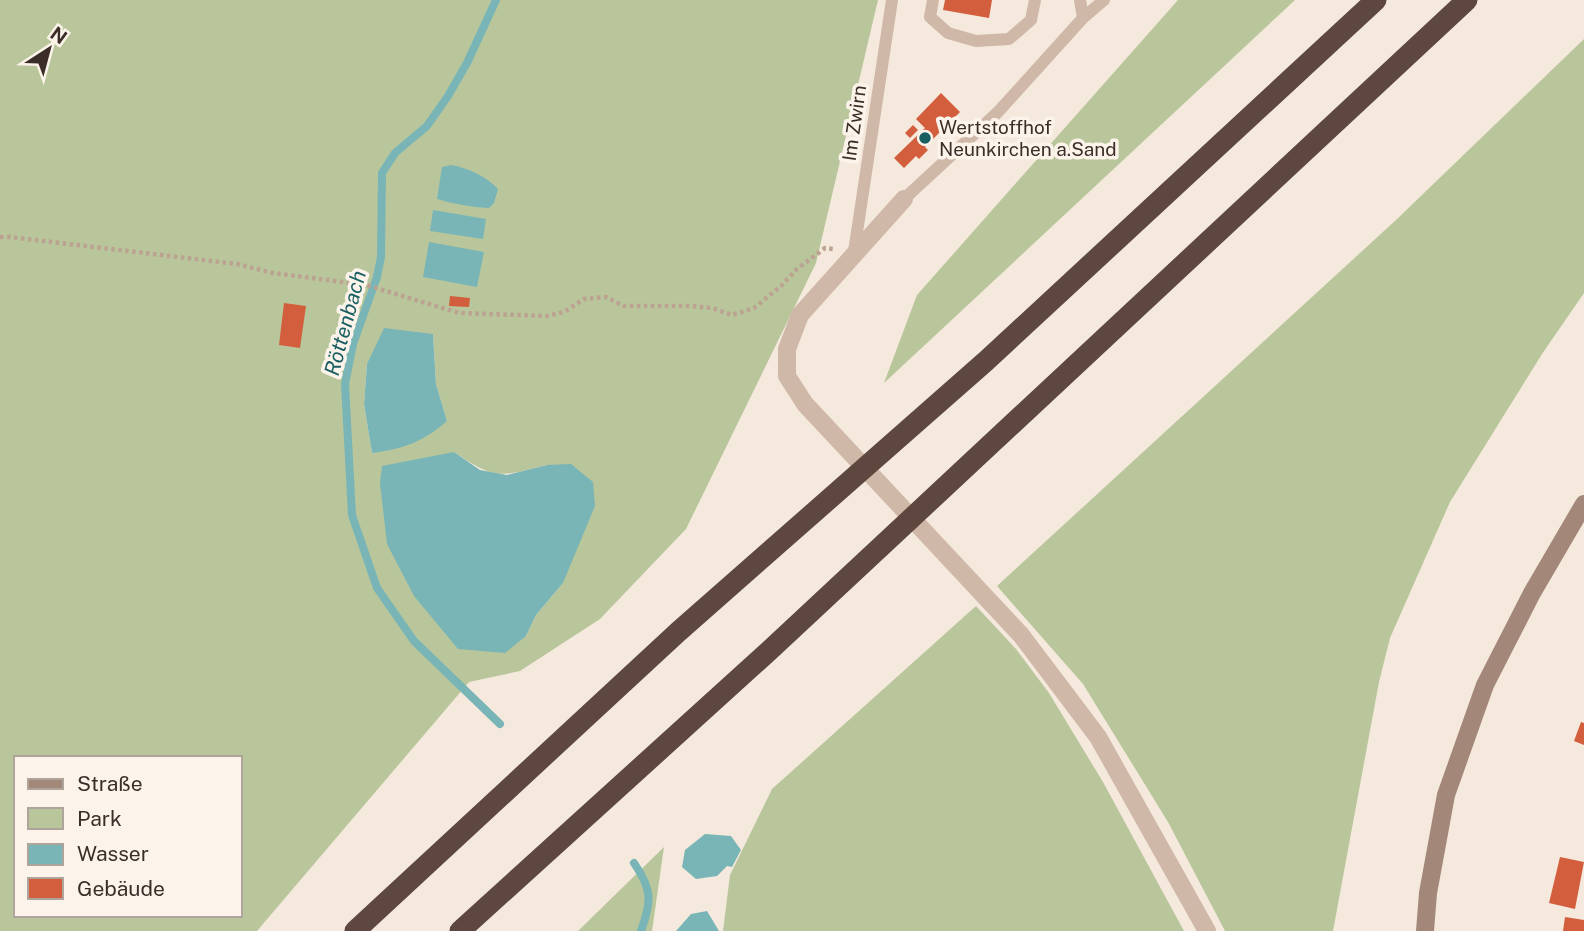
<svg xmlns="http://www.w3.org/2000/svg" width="1584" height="931" font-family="'Public Sans',sans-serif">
<rect width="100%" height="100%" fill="#f5e9dd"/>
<path fill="#b9c69b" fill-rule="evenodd" d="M 0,0 L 878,0 L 816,263 L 686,529 L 600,619 L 520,671 L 469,682 L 257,931 L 0,931 ZM 433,334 L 436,384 L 447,421 L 372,453 L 364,404 L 367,364 ZM 454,452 C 495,480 500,477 547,465 L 563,583 L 536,615 L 526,636 ZM 16,758 L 240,758 L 240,915 L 16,915 Z
M 1178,0 L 1295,0 L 884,383 L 917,295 Z
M 1584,39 L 1584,293 L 1542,354 L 1450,502 L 1390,638 L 1379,682 L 1333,931 L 1225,931 L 1168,822 L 1083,684 L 997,586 L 1396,220 Z
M 976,606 L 1016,649 L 1049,693 L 1103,782 L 1184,931 L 723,931 L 730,875 L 772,789 Z
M 664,847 L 652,931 L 578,931 Z"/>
<path fill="#79b5b6" d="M 451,165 C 468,168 486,176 498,189 L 494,203 L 489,208 C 470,207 454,204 437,199 L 442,167 Z
M 433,210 L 486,219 L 483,239 L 430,231 Z
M 429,242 L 484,252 L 477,287 L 423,277 Z
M 384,328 L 433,334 L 436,384 L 447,421 C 423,442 403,449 372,453 L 364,404 L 367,364 Z
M 454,452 L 480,470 L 507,475 L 547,465 L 571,464 L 593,482 L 595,506 L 563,583 L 536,615 L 526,636 L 505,653 L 458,649 L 414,596 L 387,544 L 380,483 L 382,466 Z
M 705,834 L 731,836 L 741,850 L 732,867 L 727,866 L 717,876 L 696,879 L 682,867 L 685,850 Z
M 707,911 L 719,931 L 676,931 L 691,914 Z"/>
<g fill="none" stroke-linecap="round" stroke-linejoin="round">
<path stroke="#79b5b6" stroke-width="8" d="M 496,0 L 467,63 L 448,96 L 427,126 L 395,153 L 382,173 L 381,257 L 377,277 L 353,344 L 345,384 L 352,515 L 377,588 L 414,641 L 500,724
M 634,863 C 652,889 652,901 641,931"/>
</g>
<path fill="#d35e3d" d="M 945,0 L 992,0 L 989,18 L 943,10 Z
M 941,93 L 960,112 L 925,147 L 928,150 L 919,159 L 916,156 L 904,168 L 894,158 L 925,128 L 916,119 Z
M 913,125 L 918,130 L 910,138 L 905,133 Z
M 450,296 L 470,298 L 469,307 L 449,306 Z
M 284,303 L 306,306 L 300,348 L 279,345 Z
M 1581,722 L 1584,723 L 1584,745 L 1574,741 Z
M 1560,857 L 1584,862 L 1575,909 L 1549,903 Z
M 1565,917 L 1584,920 L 1584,931 L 1563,931 Z"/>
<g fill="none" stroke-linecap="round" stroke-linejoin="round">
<path stroke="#bba291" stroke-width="4.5" stroke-dasharray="3.5 3.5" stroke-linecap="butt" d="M 0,237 L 10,237 L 237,264 L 273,273 L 366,285 L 459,313 L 547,316 L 564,312 L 584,299 L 606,297 L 624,306 L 691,306 L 712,308 L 732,315 L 754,308 L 781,286 L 797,269 L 825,248 L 833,249"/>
<path stroke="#cfb8a7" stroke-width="12" d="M 933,0 L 930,17 L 948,33 L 976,41 L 1009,39 L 1031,20 L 1035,0
M 1080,0 L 1083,18
M 904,199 L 998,112 L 1083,18 L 1104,0
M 854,252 L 892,0"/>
<path stroke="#cfb8a7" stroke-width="18" d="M 904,199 L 800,315 L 787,349 L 787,376 L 805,404 L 1021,635 L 1098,737 L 1207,931"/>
<path stroke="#a38778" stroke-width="18" d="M 1425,931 L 1428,893 L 1446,795 L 1485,685 L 1532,593 L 1584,504"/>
<path stroke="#5d473e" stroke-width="21" d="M 355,931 L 678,632 L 986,361 L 1376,0
M 460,931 L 770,650 L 1467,0"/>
</g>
<circle fill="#195e61" stroke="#fcf3ea" stroke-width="2.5" cx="925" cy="138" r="7"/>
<g text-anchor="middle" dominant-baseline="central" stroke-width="7" stroke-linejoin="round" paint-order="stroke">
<g font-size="19" fill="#3b2e28" stroke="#fcf3ea">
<text transform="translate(854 123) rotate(-82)">Im Zwirn</text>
</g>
<g font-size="19" fill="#3b2e28" stroke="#fcf3ea" text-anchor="start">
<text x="939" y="127">Wertstoffhof<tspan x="939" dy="22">Neunkirchen a.Sand</tspan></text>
</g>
<g font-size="21" font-style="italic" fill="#195e61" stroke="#fcf3ea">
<text transform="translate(345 323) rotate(-75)">Röttenbach</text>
</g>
</g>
<rect x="14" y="756" width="228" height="161" fill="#fcf3ea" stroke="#afa49c" stroke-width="2"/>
<rect x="28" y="779" width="35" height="10" fill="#a38778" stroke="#afa49c" stroke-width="2"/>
<text x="77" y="791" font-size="21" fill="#3b2e28">Straße</text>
<rect x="28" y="808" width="35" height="21" fill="#b9c69b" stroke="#afa49c" stroke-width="2"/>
<text x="77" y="826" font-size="21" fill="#3b2e28">Park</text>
<rect x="28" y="844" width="35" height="21" fill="#79b5b6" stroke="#afa49c" stroke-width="2"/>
<text x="77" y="861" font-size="21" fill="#3b2e28">Wasser</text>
<rect x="28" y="878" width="35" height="21" fill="#d35e3d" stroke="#afa49c" stroke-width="2"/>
<text x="77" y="896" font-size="21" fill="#3b2e28">Gebäude</text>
<g transform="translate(49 49) rotate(36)" stroke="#fcf3ea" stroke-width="5" paint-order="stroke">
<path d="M0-5L12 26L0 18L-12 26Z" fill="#3b2e28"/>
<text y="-10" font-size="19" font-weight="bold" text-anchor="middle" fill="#3b2e28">N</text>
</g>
</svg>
